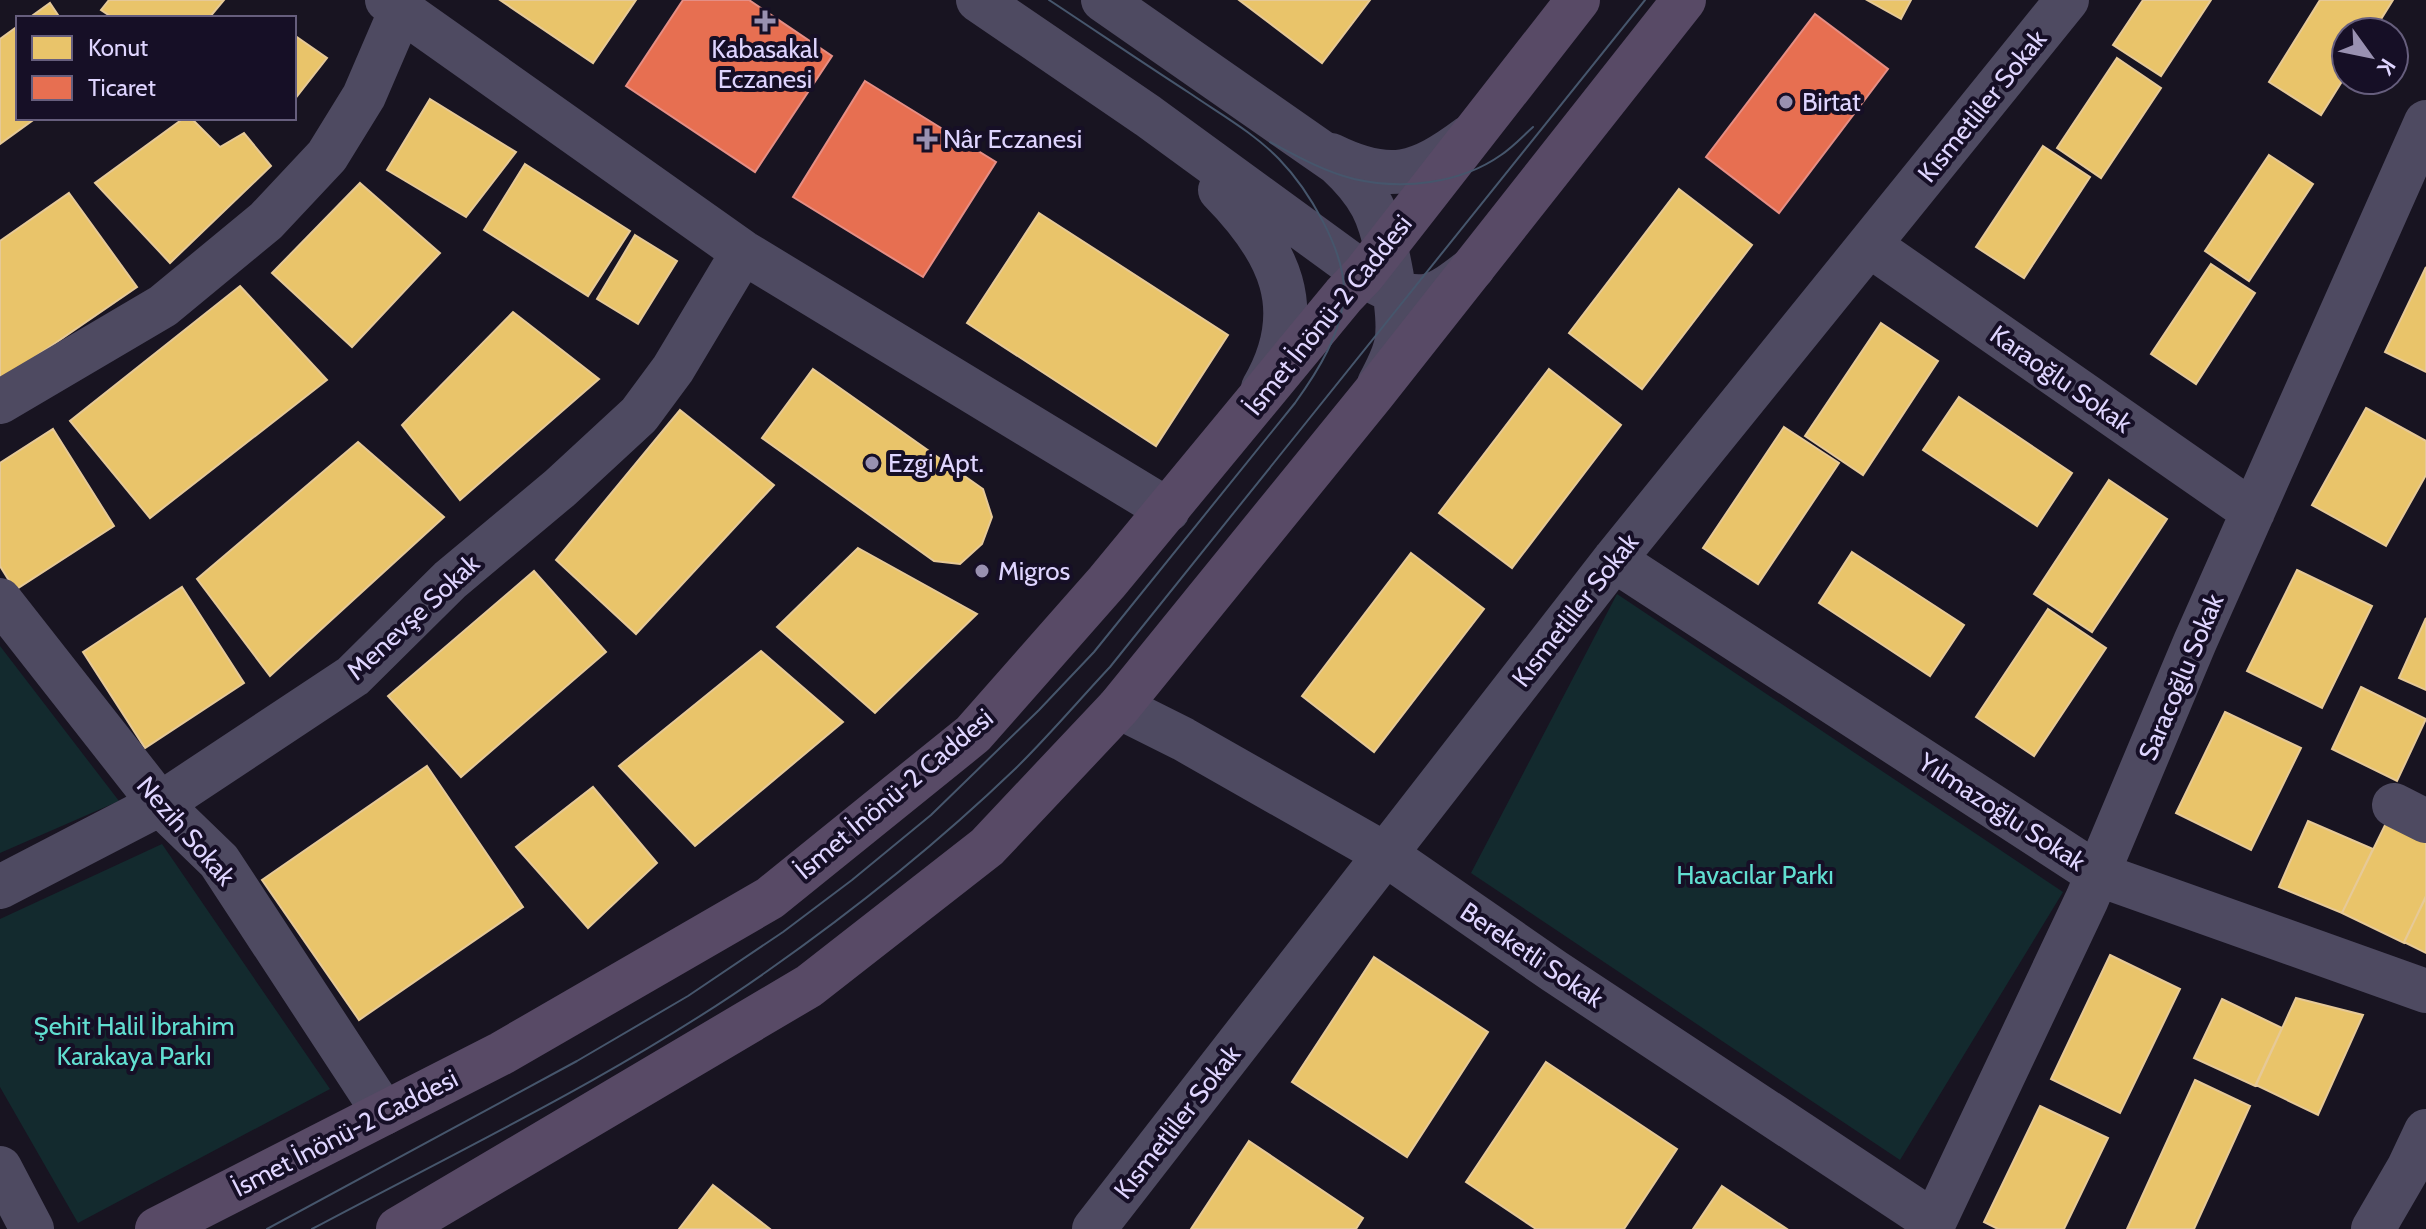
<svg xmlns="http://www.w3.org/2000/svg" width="2426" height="1229" font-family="Cabin,sans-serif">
<rect width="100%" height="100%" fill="#181421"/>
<path fill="#132a2e" d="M 1617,594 L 2063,892 L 1900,1160 L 1471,873 Z
M 0,646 L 119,801 L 0,853 Z
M 162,844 L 330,1089 L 78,1223 L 0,1087 L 0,919 Z"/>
<path fill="#e9c46a" stroke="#e6c997" stroke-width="2" d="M 109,0 L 224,0 L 209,18 L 113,18 L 101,10 Z
M 500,0 L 636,0 L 593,63 Z
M 1239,0 L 1370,0 L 1322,63 Z
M 1867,0 L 1911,0 L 1901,19 Z
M 2143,0 L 2211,0 L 2161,76 L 2113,45 Z
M 2320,0 L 2393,0 L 2373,32 L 2346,32 L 2346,75 L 2321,115 L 2269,82 Z
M 50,3 L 60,18 L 29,18 Z
M 18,26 L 18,118 L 36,118 L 0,144 L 0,39 Z
M 294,35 L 327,58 L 294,100 Z
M 2117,58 L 2161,88 L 2101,178 L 2057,148 Z
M 430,99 L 516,152 L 466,217 L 387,170 Z
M 184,118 L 191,118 L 220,147 L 244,133 L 271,166 L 170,263 L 95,183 Z
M 2043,146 L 2090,177 L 2024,278 L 1976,247 Z
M 2269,155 L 2313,184 L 2249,281 L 2205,251 Z
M 525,164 L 630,231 L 588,296 L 484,230 Z
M 360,183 L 440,253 L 352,347 L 272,273 Z
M 1679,189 L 1752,245 L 1642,389 L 1569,333 Z
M 69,193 L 137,287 L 0,381 L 0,241 Z
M 1039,213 L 1228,335 L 1156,446 L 967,323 Z
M 635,235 L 677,261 L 638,324 L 597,299 Z
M 2211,264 L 2255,293 L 2196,384 L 2151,354 Z
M 2426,267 L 2426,372 L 2385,352 Z
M 240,286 L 327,380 L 150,518 L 70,421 Z
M 513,312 L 599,379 L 460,500 L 402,425 Z
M 1881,323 L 1938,361 L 1863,475 L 1805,436 Z
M 813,369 L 983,489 L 992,517 L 982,544 L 960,564 L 934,561 L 762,438 Z
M 1549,369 L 1621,425 L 1512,568 L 1439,513 Z
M 1959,397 L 2072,473 L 2037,526 L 1923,450 Z
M 2366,408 L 2426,441 L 2426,475 L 2386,546 L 2312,505 Z
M 680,410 L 774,485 L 636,634 L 556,560 Z
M 1784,427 L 1839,463 L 1758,584 L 1703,548 Z
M 53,429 L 114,526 L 15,590 L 0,566 L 0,463 Z
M 358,442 L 444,517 L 270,676 L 197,579 Z
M 2109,480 L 2167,519 L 2092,632 L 2034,594 Z
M 858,548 L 977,614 L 875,713 L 777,627 Z
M 1852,552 L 1964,625 L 1930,676 L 1819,603 Z
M 1411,553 L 1484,609 L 1374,752 L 1302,696 Z
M 2297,570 L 2372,606 L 2322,708 L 2247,671 Z
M 534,571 L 606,652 L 461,777 L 388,696 Z
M 182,587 L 244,683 L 145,748 L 83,652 Z
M 2048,609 L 2106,648 L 2034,756 L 1976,717 Z
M 2426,618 L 2426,690 L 2399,678 Z
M 761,651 L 843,722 L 695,846 L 619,766 Z
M 2361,687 L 2426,719 L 2397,781 L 2332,749 Z
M 2225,712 L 2301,748 L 2251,850 L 2176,813 Z
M 427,766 L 523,907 L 359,1020 L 262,880 Z
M 593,787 L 657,863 L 588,928 L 516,847 Z
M 2388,819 L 2426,838 L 2426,896 L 2404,943 L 2342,913 Z
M 2308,821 L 2373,849 L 2342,913 L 2279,887 Z
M 2426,897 L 2426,953 L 2404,942 Z
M 2110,955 L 2180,989 L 2120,1113 L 2051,1079 Z
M 1374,957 L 1488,1032 L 1407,1157 L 1292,1082 Z
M 2296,998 L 2363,1015 L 2318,1115 L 2256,1085 Z
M 2222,999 L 2282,1028 L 2255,1086 L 2194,1058 Z
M 1546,1062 L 1677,1149 L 1624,1229 L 1536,1229 L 1466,1182 Z
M 2195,1080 L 2250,1106 L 2194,1229 L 2127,1229 Z
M 2040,1106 L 2108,1138 L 2064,1229 L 1998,1229 L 1984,1222 Z
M 1249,1141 L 1363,1218 L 1356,1229 L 1191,1229 Z
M 713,1185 L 770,1229 L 679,1229 Z
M 1722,1186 L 1787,1229 L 1693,1229 Z"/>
<path fill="#e76f51" stroke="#e58e85" stroke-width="2" d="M 683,0 L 749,0 L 832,56 L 755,172 L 626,86 Z
M 1815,14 L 1888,69 L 1779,213 L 1706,157 Z
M 865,81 L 996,162 L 923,277 L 793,197 Z"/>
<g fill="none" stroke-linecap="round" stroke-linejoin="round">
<path stroke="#4e4a61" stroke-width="44" d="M 387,0 L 743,252 L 1168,510
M 978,0 L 1148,116 L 1377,283 C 1422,307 1436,297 1473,268
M 1103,0 L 1337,163 C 1351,176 1363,189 1372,206 C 1386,233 1402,315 1396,344 C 1393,358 1386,371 1379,384
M 1331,155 C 1390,184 1418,175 1469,137
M 1220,190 C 1279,250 1309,309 1263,388
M 1869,245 L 2253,512
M 0,402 L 163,306 L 266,221 L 327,156 L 364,96 L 401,10
M 1614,560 L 2097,874 L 2426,991
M 0,600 L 160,804 L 219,861 L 384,1113
M 1119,707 L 1183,739 L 1385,854 L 1554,971 L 1934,1222
M 2394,805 L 2426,821
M 0,887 L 160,804 L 353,676 L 450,580 L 560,488 L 639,415 L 673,369 L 743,252
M 0,1168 L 32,1229
M 1094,1229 L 1614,560 L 2067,0
M 1931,1229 L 2087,899 L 2195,642 L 2426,122
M 2373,1229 L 2409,1167 L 2426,1131"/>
<path stroke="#584a66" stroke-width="44" d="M 157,1229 L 502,1053 L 770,898 L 973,734 L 1107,582 L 1344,295 L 1364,274 L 1578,0
M 398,1229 L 809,986 L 987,847 L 1119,707 L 1374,393 L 1684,0"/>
<path stroke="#46566c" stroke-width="2" d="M 1270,142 C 1296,156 1325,172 1354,179 C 1402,190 1460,184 1501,155 C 1513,147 1523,136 1533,127
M 267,1229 L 577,1061 L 688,996 L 783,932 L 852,880 L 931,815 L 1039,710 L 1094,652 L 1295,403 C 1318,371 1342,333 1344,293 C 1345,250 1308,189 1279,159 C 1254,133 1220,114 1191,94 C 1143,63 1096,31 1049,0
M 312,1229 C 464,1148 624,1072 766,972 C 853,911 938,843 1015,769 C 1048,737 1078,701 1110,667 L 1645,0"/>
</g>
<g fill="#9991b1" stroke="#160f26" stroke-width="3">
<path d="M761 9h8v8h8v8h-8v8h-8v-8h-8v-8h8z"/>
<circle cx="1786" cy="102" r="8"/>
<path d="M923 127h8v8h8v8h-8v8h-8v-8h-8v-8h8z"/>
<circle cx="872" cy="463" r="8"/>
<circle cx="982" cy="571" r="8"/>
</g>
<g text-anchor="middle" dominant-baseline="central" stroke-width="8" stroke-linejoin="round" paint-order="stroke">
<g font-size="26" fill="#dfd5ff" stroke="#160f26" text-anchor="start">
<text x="765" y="49" text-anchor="middle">Kabasakal<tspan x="765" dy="30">Eczanesi</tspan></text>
<text x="1802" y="102">Birtat</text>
<text x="943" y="139">Nâr Eczanesi</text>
<text x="888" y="463">Ezgi Apt.</text>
<text x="998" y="571">Migros</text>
</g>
<g font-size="26" fill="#dfd5ff" stroke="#160f26">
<text transform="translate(1982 106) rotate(-51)">Kısmetliler Sokak</text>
<text transform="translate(1328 315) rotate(-51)">İsmet İnönü-2 Caddesi</text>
<text transform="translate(2061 379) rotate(35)">Karaoğlu Sokak</text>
<text transform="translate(1575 610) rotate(-52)">Kısmetliler Sokak</text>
<text transform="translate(413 617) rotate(-43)">Menevşe Sokak</text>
<text transform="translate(2181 677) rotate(-67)">Saracoğlu Sokak</text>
<text transform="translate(894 794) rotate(-40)">İsmet İnönü-2 Caddesi</text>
<text transform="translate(2002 812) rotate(33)">Yılmazoğlu Sokak</text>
<text transform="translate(186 831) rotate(49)">Nezih Sokak</text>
<text transform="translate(1532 955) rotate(34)">Bereketli Sokak</text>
<text transform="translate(1177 1122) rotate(-52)">Kısmetliler Sokak</text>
<text transform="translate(345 1133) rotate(-27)">İsmet İnönü-2 Caddesi</text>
</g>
<g font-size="26" fill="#61dfd1" stroke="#160f26">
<text x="1755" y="875">Havacılar Parkı</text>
<text x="134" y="1026">Şehit Halil İbrahim<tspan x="134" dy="30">Karakaya Parkı</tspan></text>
</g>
</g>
<rect x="16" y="16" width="280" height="104" fill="#160f26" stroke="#665e7d" stroke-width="2"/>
<rect x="32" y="36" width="40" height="24" fill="#e9c46a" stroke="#665e7d" stroke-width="2"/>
<text x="88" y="56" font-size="24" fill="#dfd5ff">Konut</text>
<rect x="32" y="76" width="40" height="24" fill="#e76f51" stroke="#665e7d" stroke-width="2"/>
<text x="88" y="96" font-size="24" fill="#dfd5ff">Ticaret</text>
<g transform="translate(2370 56) rotate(123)"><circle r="38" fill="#160f26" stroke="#665e7d" stroke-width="2"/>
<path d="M0-6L14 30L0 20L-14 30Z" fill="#9991b1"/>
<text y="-12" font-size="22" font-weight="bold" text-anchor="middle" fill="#dfd5ff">K</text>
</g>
</svg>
